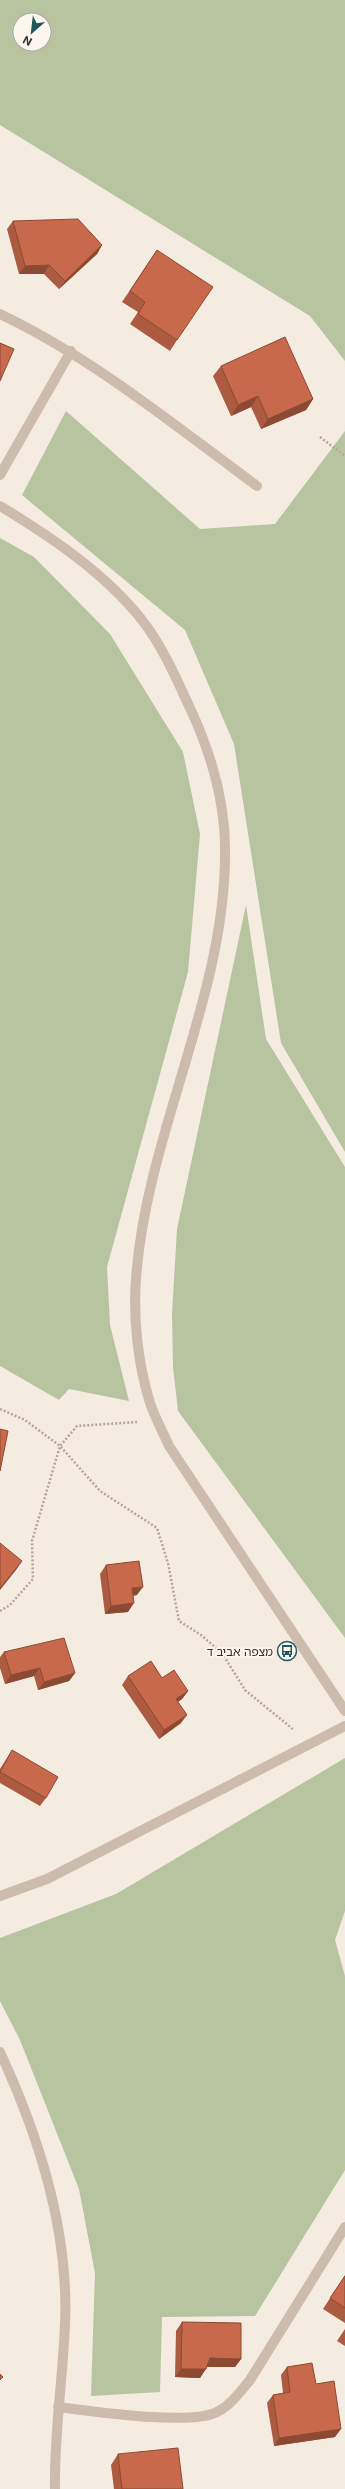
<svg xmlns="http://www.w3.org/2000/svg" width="345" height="2489" font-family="Inter,'Noto Sans Hebrew',sans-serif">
<rect width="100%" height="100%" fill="#f4ebe1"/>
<path fill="#b8c4a0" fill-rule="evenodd" d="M 0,0 L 345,0 L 345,361 L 310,316 L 0,125 ZM 20,20 L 44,20 L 44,44 L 20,44 Z
M 66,411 L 200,529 L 275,524 L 345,431 L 345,1152 L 281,1043 L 234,744 L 185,630 L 22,495 Z
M 0,538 L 34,557 L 110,634 L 183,752 L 200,834 L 188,972 L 107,1267 L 110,1325 L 129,1401 L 69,1389 L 59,1400 L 0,1366 Z
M 246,905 L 266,1039 L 345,1167 L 345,1638 L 178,1411 L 173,1367 L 172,1314 L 177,1229 Z
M 345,1758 L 345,1911 L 335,1940 L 345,1976 L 345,2170 L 255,2316 L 162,2317 L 160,2392 L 91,2396 L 95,2273 L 79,2189 L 20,2040 L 0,2001 L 0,1938 L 116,1894 Z"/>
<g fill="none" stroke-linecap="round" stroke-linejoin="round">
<path stroke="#b9a596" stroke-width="2.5" stroke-dasharray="2 2" stroke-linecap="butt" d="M 320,437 L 345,456
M 0,1409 L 25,1420 L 60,1446 L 100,1491 L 157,1528 L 168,1563 L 179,1621 L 201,1635 L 222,1653 L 245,1690 L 294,1730
M 0,1611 L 10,1605 L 33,1579 L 32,1541 L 60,1446 L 77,1426 L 137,1422"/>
<path stroke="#cdbbac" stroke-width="10" d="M 0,314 C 94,359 173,424 257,486
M 0,475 L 71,351
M 0,506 C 51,537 105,573 142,620 C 163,647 176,678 190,708 C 210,751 225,801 225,849 C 227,994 146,1134 136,1279 C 133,1319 138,1364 150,1403 C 155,1418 163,1432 169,1446 L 345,1711
M 0,1896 L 47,1879 L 345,1726
M 0,2052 C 39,2136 69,2229 65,2323 C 63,2379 54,2433 55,2489
M 58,2407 C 92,2411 190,2426 217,2412 C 231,2405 240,2392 250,2380 L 345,2227"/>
</g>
<path fill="#ac5a40" d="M 13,221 L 102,245 L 97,254 L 59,289 L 44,274 L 19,274 L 7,229 Z
M 157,250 L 177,340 L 170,351 L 130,324 L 138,312 L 122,302 Z
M 221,366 L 313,399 L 306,410 L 261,429 L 251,407 L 231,416 L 213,376 Z
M 106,1565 L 137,1595 L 133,1596 L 128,1612 L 105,1614 L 100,1574 Z
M 4,1652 L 75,1673 L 69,1681 L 38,1690 L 34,1676 L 5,1684 L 0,1668 L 0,1657 Z
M 128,1676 L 162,1678 L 188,1691 L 182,1699 L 178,1702 L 181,1723 L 159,1739 L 122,1685 Z
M 12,1750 L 46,1798 L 40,1806 L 0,1783 L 0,1769 Z
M 345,2275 L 345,2323 L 323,2309 Z
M 182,2322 L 241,2359 L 235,2367 L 206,2367 L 200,2378 L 175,2377 L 176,2331 Z
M 345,2329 L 345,2346 L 337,2341 Z
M 287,2367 L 316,2384 L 335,2437 L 274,2446 L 267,2403 L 273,2395 L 283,2393 L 281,2375 Z
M 118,2454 L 183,2489 L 114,2489 L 111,2465 Z"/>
<path fill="#8c4a34" d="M 102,245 L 97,254 L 59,289 L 65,281 Z
M 49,265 L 44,274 L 19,274 L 25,266 Z
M 258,396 L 251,407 L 231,416 L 238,405 Z
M 313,399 L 306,410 L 261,429 L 268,419 Z
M 22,1561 L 16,1570 L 0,1590 L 0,1588 Z
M 143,1587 L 137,1595 L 126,1597 L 132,1588 Z
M 134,1603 L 128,1612 L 105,1614 L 111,1606 Z
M 40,1668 L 34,1676 L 5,1684 L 11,1675 Z
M 75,1673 L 69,1681 L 38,1690 L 44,1682 Z
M 188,1691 L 182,1699 L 170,1707 L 176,1699 Z
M 187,1715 L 181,1723 L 159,1739 L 164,1730 Z
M 210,2358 L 241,2359 L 235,2367 L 204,2367 Z
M 181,2369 L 206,2369 L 200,2378 L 175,2377 Z
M 341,2429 L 335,2437 L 274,2446 L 279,2438 Z"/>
<path fill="#c8694b" stroke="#8c4a34" d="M 78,219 L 102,245 L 65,281 L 49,265 L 25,266 L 13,221 Z
M 157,250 L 213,287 L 177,340 L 138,314 L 145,302 L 130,291 Z
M 285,337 L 313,399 L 268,419 L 258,396 L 238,405 L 221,366 Z
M 0,343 L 14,349 L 0,381 Z
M 0,1429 L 8,1431 L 0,1471 Z
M 0,1543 L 22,1561 L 0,1588 Z
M 139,1561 L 143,1587 L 132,1588 L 134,1603 L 111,1606 L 106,1565 Z
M 64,1638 L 75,1673 L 44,1682 L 40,1668 L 11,1675 L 4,1652 Z
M 151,1661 L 162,1678 L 174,1670 L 188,1691 L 176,1699 L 187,1715 L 164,1730 L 128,1676 Z
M 12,1750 L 58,1777 L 46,1798 L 0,1772 Z
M 345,2276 L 345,2308 L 330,2298 Z
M 182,2322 L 241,2323 L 241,2359 L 210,2358 L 206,2369 L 181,2369 Z
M 312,2363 L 316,2384 L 334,2381 L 341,2429 L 279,2438 L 273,2395 L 290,2392 L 287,2367 Z
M 0,2374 L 3,2377 L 0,2380 Z
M 178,2448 L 183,2489 L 122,2489 L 118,2454 Z"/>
<defs>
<symbol id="bus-ring" viewBox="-11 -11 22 22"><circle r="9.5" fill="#fbf5ee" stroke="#1f5a5e" stroke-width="1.5"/><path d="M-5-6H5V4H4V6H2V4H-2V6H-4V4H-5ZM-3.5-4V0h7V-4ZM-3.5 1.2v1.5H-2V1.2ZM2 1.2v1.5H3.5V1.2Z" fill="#1f5a5e"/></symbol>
</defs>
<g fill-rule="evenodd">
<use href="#bus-ring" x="276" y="1640" width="22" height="22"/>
</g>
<g text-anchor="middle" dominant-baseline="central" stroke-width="4" stroke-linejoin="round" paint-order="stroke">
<g font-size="12" fill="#3b302b" stroke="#fbf5ee" text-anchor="end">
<text x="273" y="1651">מצפה אביב ד</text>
</g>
</g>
<g transform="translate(32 32) rotate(208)"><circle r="19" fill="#fbf5ee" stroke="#aea6a0"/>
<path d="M0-3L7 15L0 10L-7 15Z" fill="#1f5a5e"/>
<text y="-6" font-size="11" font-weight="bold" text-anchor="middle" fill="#3b302b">N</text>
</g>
</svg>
